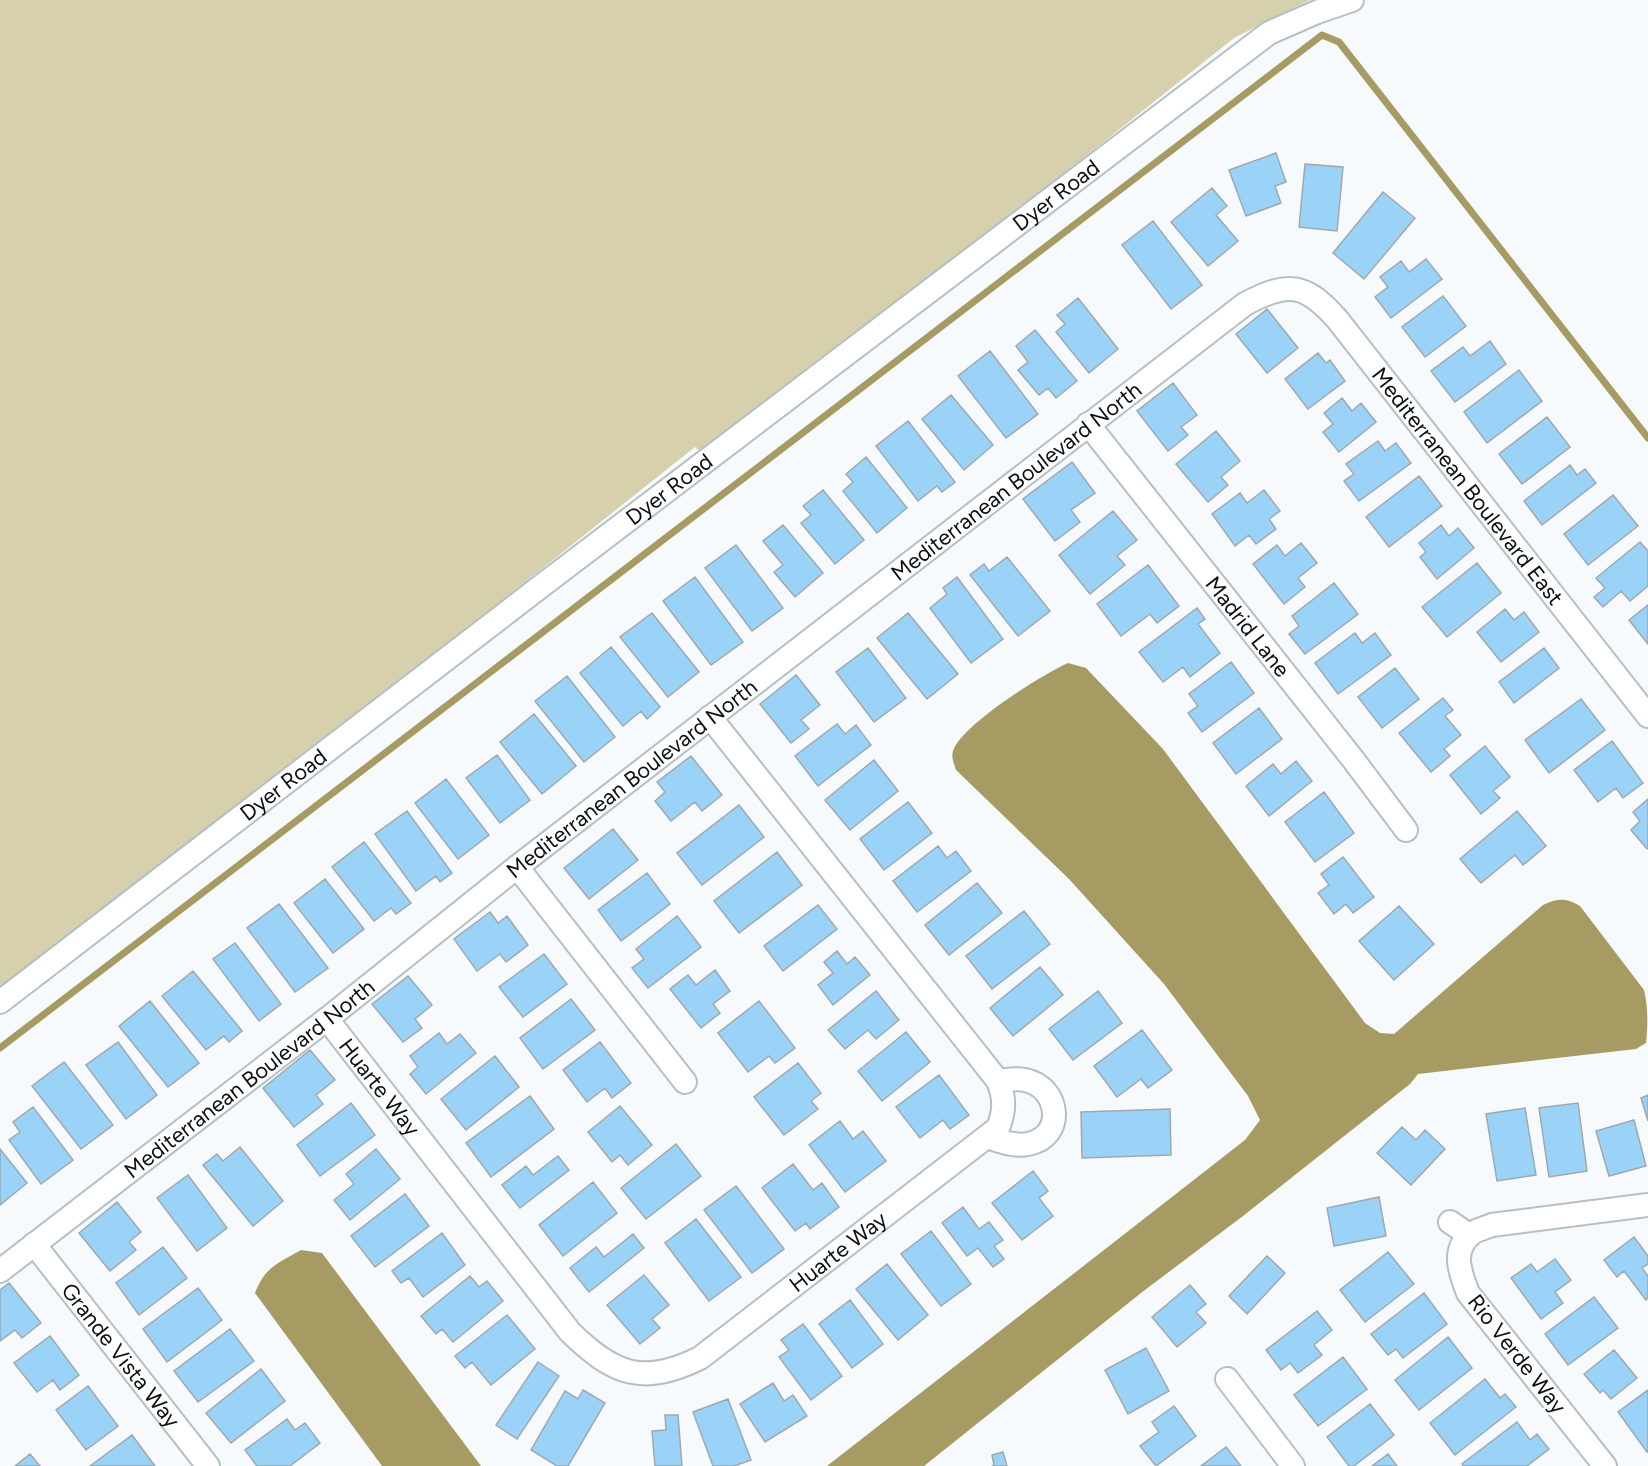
<svg xmlns="http://www.w3.org/2000/svg" width="1648" height="1466" font-family="Figtree,sans-serif">
<rect width="100%" height="100%" fill="#f6fafd"/>
<path fill="#d6d0ac" d="M 0,0 L 1310,0 L 1234,38 L 707,458 L 695,447 L 0,1000 Z"/>
<path fill="#a69c63" d="M 1068,663 L 1086,668 L 1163,749 L 1365,1023 L 1380,1033 L 1394,1034 L 1543,905 C 1558,898 1566,898 1580,906 L 1644,990 C 1648,1006 1648,1026 1646,1043 L 1636,1049 L 1418,1074 L 1410,1084 L 1243,1216 L 1141,1293 L 924,1466 L 827,1466 L 1245,1140 L 1260,1120 L 1248,1096 L 1164,984 L 1069,879 L 956,770 C 954,763 951,758 953,751 C 961,725 1043,674 1068,663 Z
M 301,1250 L 322,1253 L 481,1466 L 382,1466 L 255,1293 C 265,1267 278,1263 301,1250 Z"/>
<g fill="none" stroke-linecap="round" stroke-linejoin="round">
<path stroke="#a69c63" stroke-width="7" d="M 0,1048 L 1322,35 L 1339,42 L 1648,438"/>
</g>
<path fill="#9ad3f7" stroke="#9ea9af" stroke-width="1.5" d="M 1276,153 L 1286,182 L 1275,186 L 1281,203 L 1246,216 L 1229,170 Z
M 1305,164 L 1343,167 L 1337,231 L 1299,227 Z
M 1212,188 L 1227,206 L 1216,215 L 1238,241 L 1208,266 L 1171,222 Z
M 1383,192 L 1415,218 L 1364,279 L 1333,253 Z
M 1153,221 L 1202,285 L 1171,309 L 1122,245 Z
M 1426,259 L 1442,279 L 1391,318 L 1375,297 L 1388,287 L 1380,277 L 1401,261 L 1409,272 Z
M 1443,296 L 1466,326 L 1425,357 L 1402,327 Z
M 1078,298 L 1118,349 L 1089,373 L 1056,332 L 1065,324 L 1057,315 Z
M 1267,309 L 1298,348 L 1267,373 L 1236,334 Z
M 1035,330 L 1077,381 L 1056,398 L 1048,388 L 1039,395 L 1018,370 L 1028,362 L 1016,346 Z
M 1490,341 L 1506,364 L 1455,402 L 1431,371 L 1463,347 L 1470,356 Z
M 990,351 L 1038,414 L 1006,438 L 958,376 Z
M 1318,353 L 1326,363 L 1330,360 L 1345,381 L 1308,409 L 1285,379 Z
M 1519,370 L 1542,401 L 1487,443 L 1464,412 Z
M 1173,383 L 1197,415 L 1181,427 L 1188,435 L 1168,451 L 1137,411 Z
M 951,395 L 993,445 L 964,470 L 922,419 Z
M 1342,398 L 1352,411 L 1361,403 L 1376,422 L 1339,452 L 1323,432 L 1333,424 L 1324,413 Z
M 1547,417 L 1570,447 L 1522,484 L 1499,454 Z
M 908,421 L 955,482 L 942,492 L 937,486 L 918,501 L 876,446 Z
M 1216,431 L 1240,461 L 1221,477 L 1228,485 L 1208,502 L 1176,464 Z
M 1378,441 L 1385,451 L 1396,443 L 1411,463 L 1359,501 L 1344,481 L 1354,474 L 1346,464 Z
M 866,457 L 907,508 L 877,533 L 843,491 L 853,482 L 846,474 Z
M 1072,462 L 1095,493 L 1071,510 L 1080,522 L 1055,541 L 1023,499 Z
M 1570,465 L 1577,475 L 1585,469 L 1596,483 L 1542,525 L 1524,501 Z
M 1419,476 L 1442,506 L 1389,547 L 1366,517 Z
M 823,490 L 864,540 L 835,564 L 801,523 L 811,515 L 803,506 Z
M 1264,490 L 1280,511 L 1269,519 L 1276,529 L 1256,544 L 1249,535 L 1235,546 L 1212,514 L 1240,493 L 1247,503 Z
M 1613,495 L 1638,526 L 1588,565 L 1564,534 Z
M 1113,511 L 1137,540 L 1117,556 L 1125,565 L 1090,594 L 1059,555 Z
M 783,525 L 823,573 L 795,597 L 774,572 L 783,565 L 763,541 Z
M 1441,525 L 1449,536 L 1458,528 L 1474,548 L 1437,579 L 1420,557 L 1426,552 L 1419,543 Z
M 1640,542 L 1648,551 L 1648,586 L 1630,601 L 1621,591 L 1603,607 L 1594,597 L 1605,588 L 1596,578 Z
M 1301,543 L 1317,563 L 1298,578 L 1305,587 L 1284,604 L 1253,564 L 1277,545 L 1285,556 Z
M 736,545 L 783,608 L 752,631 L 705,568 Z
M 1007,557 L 1050,611 L 1018,636 L 970,575 L 984,564 L 989,571 Z
M 1477,563 L 1501,593 L 1447,637 L 1422,607 Z
M 1148,565 L 1179,606 L 1157,623 L 1150,614 L 1121,636 L 1097,604 Z
M 695,577 L 743,642 L 711,665 L 663,601 Z
M 957,577 L 1003,639 L 971,663 L 930,608 L 947,594 L 943,588 Z
M 1334,583 L 1358,614 L 1305,654 L 1289,634 L 1299,626 L 1292,616 Z
M 1648,605 L 1648,644 L 1629,620 Z
M 1197,608 L 1205,619 L 1198,624 L 1220,653 L 1190,677 L 1183,667 L 1163,682 L 1139,652 Z
M 1505,609 L 1514,620 L 1524,612 L 1539,632 L 1501,662 L 1477,632 Z
M 652,613 L 699,672 L 668,697 L 620,637 Z
M 908,613 L 958,674 L 927,699 L 877,638 Z
M 1355,633 L 1362,643 L 1375,633 L 1391,655 L 1338,694 L 1315,663 Z
M 611,647 L 660,707 L 647,719 L 641,711 L 623,726 L 580,673 Z
M 868,648 L 906,698 L 874,722 L 836,672 Z
M 1544,648 L 1559,668 L 1514,703 L 1499,682 Z
M 1231,662 L 1254,693 L 1202,732 L 1188,713 L 1198,706 L 1189,694 Z
M 1395,668 L 1419,699 L 1382,728 L 1358,697 Z
M 796,675 L 820,705 L 801,720 L 809,729 L 791,743 L 760,704 Z
M 567,676 L 615,737 L 584,762 L 535,701 Z
M 1443,698 L 1453,710 L 1445,716 L 1461,735 L 1444,749 L 1450,756 L 1431,772 L 1399,733 Z
M 1581,699 L 1605,730 L 1549,773 L 1525,740 Z
M 1259,708 L 1282,739 L 1236,774 L 1213,743 Z
M 534,714 L 576,766 L 542,794 L 500,742 Z
M 837,724 L 845,734 L 856,725 L 871,745 L 818,786 L 795,756 Z
M 1612,741 L 1643,783 L 1623,798 L 1616,788 L 1598,802 L 1574,770 Z
M 1485,746 L 1510,777 L 1493,791 L 1500,798 L 1481,814 L 1450,775 Z
M 497,755 L 530,800 L 500,823 L 466,778 Z
M 691,756 L 722,795 L 702,811 L 695,802 L 671,821 L 655,801 L 665,792 L 657,782 Z
M 874,760 L 898,791 L 850,830 L 825,800 Z
M 1296,761 L 1312,781 L 1269,816 L 1246,786 L 1273,764 L 1281,774 Z
M 446,779 L 489,835 L 458,859 L 415,803 Z
M 1324,792 L 1354,833 L 1315,862 L 1285,822 Z
M 1648,799 L 1648,848 L 1647,849 L 1631,830 L 1640,821 L 1633,812 Z
M 908,802 L 932,833 L 884,870 L 860,839 Z
M 739,805 L 764,837 L 702,885 L 677,853 Z
M 407,811 L 452,873 L 440,882 L 436,876 L 416,891 L 375,834 Z
M 1517,811 L 1546,846 L 1523,865 L 1515,855 L 1481,883 L 1460,859 Z
M 613,829 L 638,860 L 589,899 L 564,868 Z
M 364,842 L 411,903 L 396,914 L 391,908 L 374,921 L 332,867 Z
M 938,846 L 947,858 L 956,851 L 971,871 L 917,912 L 893,881 Z
M 777,852 L 802,885 L 739,933 L 714,901 Z
M 1343,857 L 1374,897 L 1353,913 L 1346,904 L 1334,914 L 1318,893 L 1329,885 L 1321,874 Z
M 647,873 L 670,904 L 621,941 L 598,910 Z
M 325,879 L 364,929 L 333,953 L 294,903 Z
M 977,883 L 1002,913 L 949,955 L 925,925 Z
M 279,904 L 328,968 L 295,992 L 247,928 Z
M 818,905 L 837,929 L 783,971 L 764,946 Z
M 1399,906 L 1434,944 L 1394,980 L 1359,941 Z
M 1024,911 L 1050,944 L 992,989 L 966,956 Z
M 490,912 L 498,923 L 507,916 L 528,945 L 506,962 L 500,954 L 477,971 L 454,939 Z
M 677,916 L 701,947 L 648,988 L 632,968 L 644,959 L 636,949 Z
M 235,943 L 281,1004 L 259,1021 L 213,959 Z
M 837,951 L 847,964 L 855,957 L 870,975 L 833,1005 L 818,985 L 833,973 L 824,962 Z
M 544,954 L 567,984 L 523,1017 L 499,987 Z
M 1040,967 L 1063,995 L 1013,1036 L 990,1008 Z
M 715,970 L 730,991 L 713,1004 L 720,1013 L 701,1028 L 670,989 L 688,975 L 696,985 Z
M 193,971 L 242,1031 L 229,1042 L 224,1036 L 206,1050 L 162,996 Z
M 408,976 L 432,1005 L 415,1019 L 422,1028 L 403,1042 L 372,1004 Z
M 876,991 L 899,1020 L 876,1039 L 868,1030 L 845,1049 L 828,1030 Z
M 1098,991 L 1122,1023 L 1073,1060 L 1049,1029 Z
M 571,999 L 595,1030 L 543,1069 L 520,1038 Z
M 150,1001 L 199,1063 L 168,1087 L 119,1026 Z
M 759,1001 L 795,1048 L 775,1063 L 769,1056 L 748,1072 L 718,1033 Z
M 1142,1030 L 1172,1070 L 1148,1088 L 1141,1079 L 1117,1097 L 1094,1066 Z
M 906,1032 L 930,1062 L 882,1101 L 858,1071 Z
M 439,1033 L 447,1044 L 460,1034 L 476,1053 L 426,1094 L 410,1074 L 418,1067 L 410,1056 Z
M 118,1042 L 157,1095 L 126,1119 L 86,1065 Z
M 600,1042 L 631,1083 L 612,1098 L 605,1088 L 587,1102 L 563,1070 Z
M 310,1050 L 335,1080 L 316,1095 L 323,1104 L 294,1127 L 263,1088 Z
M 495,1056 L 519,1087 L 466,1130 L 441,1099 Z
M 64,1062 L 113,1125 L 81,1149 L 32,1086 Z
M 798,1063 L 821,1093 L 811,1101 L 818,1109 L 784,1135 L 754,1097 Z
M 939,1075 L 969,1115 L 950,1129 L 943,1120 L 920,1138 L 896,1107 Z
M 1648,1095 L 1648,1121 L 1641,1098 Z
M 530,1096 L 554,1129 L 491,1177 L 466,1143 Z
M 351,1103 L 375,1135 L 320,1176 L 297,1145 Z
M 1578,1103 L 1587,1171 L 1549,1177 L 1539,1108 Z
M 620,1106 L 652,1145 L 628,1165 L 620,1155 L 612,1162 L 588,1132 Z
M 33,1107 L 73,1160 L 41,1184 L 9,1140 L 20,1132 L 13,1122 Z
M 1525,1108 L 1536,1175 L 1497,1181 L 1486,1114 Z
M 1170,1109 L 1171,1155 L 1082,1158 L 1081,1112 Z
M 1634,1120 L 1646,1166 L 1609,1176 L 1596,1131 Z
M 840,1121 L 853,1139 L 863,1131 L 886,1161 L 845,1192 L 809,1145 Z
M 1402,1127 L 1416,1140 L 1425,1130 L 1445,1149 L 1411,1185 L 1377,1153 Z
M 676,1144 L 701,1176 L 646,1219 L 621,1188 Z
M 240,1147 L 283,1201 L 253,1226 L 203,1165 L 217,1154 L 223,1161 Z
M 0,1149 L 27,1183 L 0,1205 Z
M 376,1149 L 400,1179 L 350,1220 L 334,1200 L 354,1184 L 346,1174 Z
M 558,1156 L 569,1170 L 520,1208 L 502,1185 L 526,1166 L 533,1175 Z
M 793,1164 L 813,1190 L 822,1183 L 839,1207 L 810,1229 L 806,1223 L 795,1231 L 762,1188 Z
M 1033,1171 L 1048,1191 L 1039,1198 L 1053,1216 L 1022,1240 L 992,1203 Z
M 188,1175 L 227,1228 L 197,1251 L 157,1198 Z
M 593,1182 L 617,1213 L 563,1256 L 539,1225 Z
M 736,1186 L 784,1249 L 752,1273 L 704,1210 Z
M 405,1194 L 429,1226 L 375,1267 L 351,1236 Z
M 1379,1197 L 1386,1236 L 1334,1246 L 1327,1208 Z
M 117,1202 L 141,1232 L 129,1242 L 136,1250 L 110,1271 L 79,1233 Z
M 963,1207 L 979,1229 L 989,1222 L 1003,1240 L 994,1246 L 1004,1259 L 993,1267 L 978,1248 L 967,1256 L 942,1223 Z
M 696,1219 L 741,1277 L 709,1301 L 665,1243 Z
M 931,1231 L 971,1284 L 941,1306 L 901,1254 Z
M 442,1233 L 465,1265 L 423,1297 L 409,1278 L 401,1283 L 392,1271 Z
M 633,1234 L 644,1248 L 589,1292 L 570,1268 L 596,1247 L 604,1257 Z
M 1634,1237 L 1648,1256 L 1648,1264 L 1642,1268 L 1648,1276 L 1648,1298 L 1646,1300 L 1624,1271 L 1617,1277 L 1604,1260 Z
M 163,1247 L 187,1278 L 139,1315 L 116,1283 Z
M 1388,1252 L 1414,1284 L 1365,1322 L 1340,1290 Z
M 1267,1256 L 1285,1273 L 1247,1314 L 1229,1296 Z
M 1555,1259 L 1571,1280 L 1555,1292 L 1563,1303 L 1541,1319 L 1511,1278 L 1531,1264 L 1537,1272 Z
M 887,1264 L 928,1315 L 898,1340 L 856,1289 Z
M 644,1275 L 669,1305 L 652,1319 L 660,1328 L 640,1344 L 607,1305 Z
M 470,1276 L 479,1287 L 487,1281 L 503,1301 L 453,1342 L 442,1329 L 436,1334 L 421,1316 Z
M 9,1283 L 41,1323 L 22,1338 L 15,1330 L 0,1341 L 0,1290 Z
M 1190,1285 L 1206,1304 L 1196,1312 L 1206,1323 L 1177,1347 L 1152,1317 Z
M 198,1288 L 222,1320 L 167,1362 L 143,1329 Z
M 1424,1293 L 1447,1324 L 1403,1358 L 1396,1349 L 1388,1355 L 1371,1334 Z
M 1594,1297 L 1618,1328 L 1568,1365 L 1545,1334 Z
M 850,1300 L 883,1344 L 852,1368 L 819,1324 Z
M 1317,1311 L 1332,1330 L 1314,1345 L 1322,1355 L 1298,1373 L 1290,1363 L 1281,1370 L 1266,1350 Z
M 507,1315 L 535,1349 L 491,1385 L 472,1362 L 465,1368 L 455,1356 Z
M 803,1324 L 842,1376 L 811,1400 L 779,1357 L 789,1350 L 781,1340 Z
M 230,1329 L 254,1361 L 198,1402 L 174,1371 Z
M 50,1336 L 79,1375 L 60,1390 L 53,1380 L 37,1392 L 14,1363 Z
M 1448,1337 L 1472,1368 L 1419,1410 L 1395,1380 Z
M 1146,1348 L 1169,1391 L 1128,1414 L 1105,1370 Z
M 1614,1350 L 1637,1378 L 1611,1399 L 1603,1390 L 1600,1393 L 1584,1374 Z
M 1343,1357 L 1367,1389 L 1318,1426 L 1294,1395 Z
M 538,1362 L 559,1376 L 517,1439 L 496,1425 Z
M 261,1369 L 285,1401 L 231,1443 L 206,1413 Z
M 1485,1379 L 1500,1398 L 1505,1394 L 1516,1407 L 1455,1455 L 1430,1423 Z
M 773,1383 L 784,1401 L 793,1395 L 807,1416 L 765,1442 L 740,1404 Z
M 88,1386 L 118,1426 L 86,1450 L 56,1410 Z
M 583,1390 L 605,1403 L 568,1466 L 557,1466 L 531,1450 L 565,1391 L 578,1399 Z
M 1648,1390 L 1648,1452 L 1647,1452 L 1618,1412 Z
M 728,1399 L 751,1460 L 734,1466 L 713,1466 L 693,1412 Z
M 1370,1404 L 1394,1435 L 1354,1466 L 1349,1466 L 1327,1437 Z
M 1174,1406 L 1196,1436 L 1156,1466 L 1140,1446 L 1159,1432 L 1152,1422 Z
M 665,1415 L 678,1415 L 682,1466 L 655,1466 L 652,1431 L 666,1430 Z
M 287,1419 L 295,1430 L 305,1423 L 320,1443 L 290,1466 L 257,1466 L 245,1450 Z
M 1517,1422 L 1530,1440 L 1537,1434 L 1549,1449 L 1527,1466 L 1463,1466 L 1462,1464 Z
M 132,1435 L 155,1466 L 90,1466 Z
M 1226,1447 L 1241,1466 L 1201,1466 Z
M 1003,1452 L 1007,1466 L 992,1466 L 994,1465 L 992,1455 Z
M 30,1454 L 40,1466 L 15,1466 Z
M 1388,1454 L 1397,1466 L 1372,1466 Z"/>
<g fill="none" stroke-linecap="round" stroke-linejoin="round">
<defs>
<g id="minor">
<path id="s1" d="M 1088,424 L 1352,758 L 1406,830"/>
<path d="M 517,867 L 685,1082"/>
<path id="s2" d="M 0,1002 L 540,587 L 1269,33 L 1317,12 L 1352,0"/>
<path id="s3" d="M 327,1019 L 570,1332 C 614,1375 643,1386 700,1358 L 998,1128 C 1005,1110 1005,1098 998,1081 L 710,717"/>
<path d="M 987,1137 C 999,1141 1015,1147 1028,1144 C 1066,1137 1060,1087 1025,1080 C 1016,1078 1007,1080 998,1081"/>
<path d="M 1450,1222 L 1469,1235"/>
<path id="s4" d="M 34,1244 L 208,1466"/>
<path id="s5" d="M 0,1271 L 327,1019 L 517,867 L 1245,304 C 1288,281 1305,283 1337,319 L 1648,716"/>
<path d="M 1227,1379 L 1293,1466"/>
<path d="M 1605,1466 L 1468,1293 C 1461,1275 1451,1251 1470,1235 C 1475,1230 1485,1228 1492,1225 L 1648,1205"/>
</g>
</defs>
<use href="#minor" stroke="#b5bfc6" stroke-width="26"/>
<use href="#minor" stroke="#fff" stroke-width="22"/>
</g>
<g text-anchor="middle" dominant-baseline="central" stroke-width="4.5" stroke-linejoin="round" paint-order="stroke">
<g font-size="22" fill="#0c1012" stroke="#fff">
<text stroke="none"><textPath href="#s2" startOffset="1329">Dyer Road</textPath></text>
<text stroke="none"><textPath href="#s5" startOffset="1287">Mediterranean Boulevard North</textPath></text>
<text stroke="none"><textPath href="#s5" startOffset="1894">Mediterranean Boulevard East</textPath></text>
<text stroke="none"><textPath href="#s2" startOffset="843">Dyer Road</textPath></text>
<text stroke="none"><textPath href="#s1" startOffset="258">Madrid Lane</textPath></text>
<text stroke="none"><textPath href="#s5" startOffset="801">Mediterranean Boulevard North</textPath></text>
<text stroke="none"><textPath href="#s2" startOffset="357">Dyer Road</textPath></text>
<text stroke="none"><textPath href="#s5" startOffset="315">Mediterranean Boulevard North</textPath></text>
<text stroke="none"><textPath href="#s3" startOffset="86">Huarte Way</textPath></text>
<text stroke="none"><textPath href="#s3" startOffset="716">Huarte Way</textPath></text>
<text transform="translate(1517 1354) rotate(52)">Rio Verde Way</text>
<text stroke="none"><textPath href="#s4" startOffset="141">Grande Vista Way</textPath></text>
</g>
</g>
</svg>
